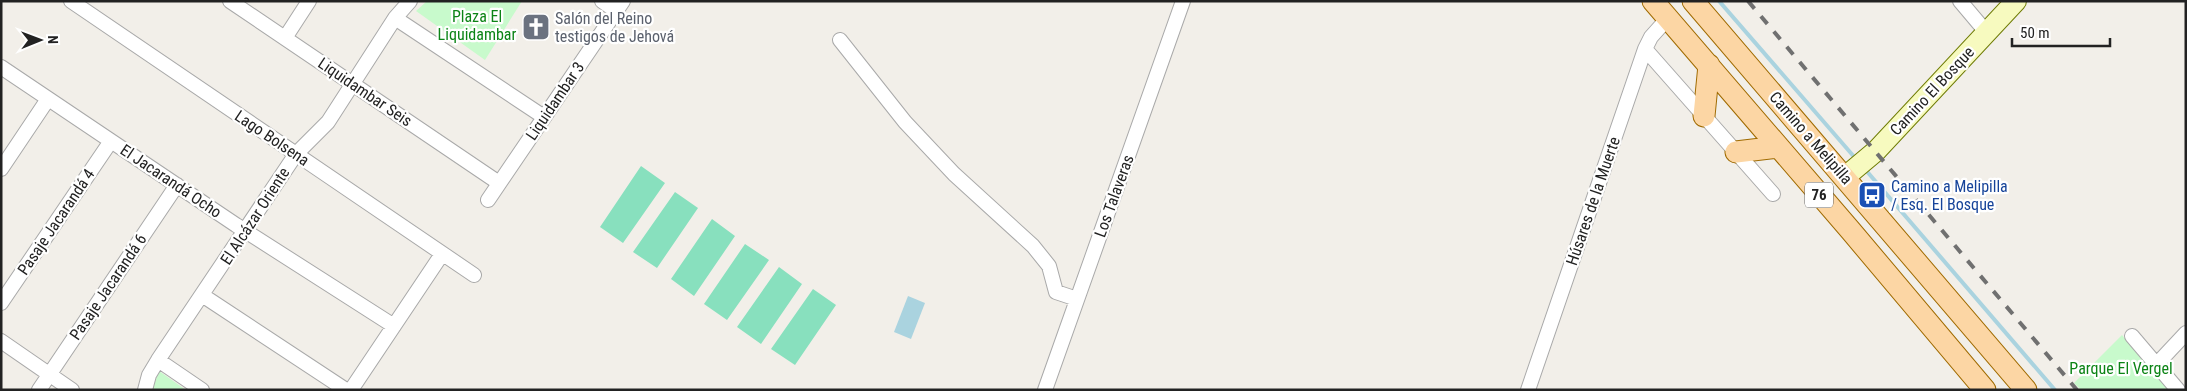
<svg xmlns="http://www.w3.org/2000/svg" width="2187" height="391" font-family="'Roboto Condensed',sans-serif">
<rect width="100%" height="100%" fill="#f2efe9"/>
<path fill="#c8facc" d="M 427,1 L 522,1 L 485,60 L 416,11 Z
M 2122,335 L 2169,390 L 2081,390 L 2074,383 Z
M 159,371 L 186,390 L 152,390 Z"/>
<path fill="#88e0be" d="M 641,166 L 665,183 L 623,243 L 600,227 Z
M 675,192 L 698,208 L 657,268 L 633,252 Z
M 712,219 L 735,236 L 694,296 L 671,279 Z
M 745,244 L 769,260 L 727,320 L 704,304 Z
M 779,267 L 802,284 L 761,344 L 737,327 Z
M 813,289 L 836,305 L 795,365 L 771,349 Z"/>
<path fill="#aad3df" d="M 908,296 L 925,303 L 911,339 L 894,332 Z"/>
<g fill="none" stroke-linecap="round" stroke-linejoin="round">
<path stroke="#aad3df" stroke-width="4" d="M 1719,1 L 1856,159
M 1864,168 L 2055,390"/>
<defs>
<path id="street" d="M 71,1 L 474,275
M 230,1 L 499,183
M 602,1 L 616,11
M 1960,1 L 1987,33
M 395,18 L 544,117
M 285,38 L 309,1
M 840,40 L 905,122 L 954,174 L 1033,246 L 1049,266 L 1056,292 L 1077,299
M 1645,49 L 1773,194
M 1,67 L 236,225 L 394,326
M 1,169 L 48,99
M 488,200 L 623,1
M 202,295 L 346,390
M 1,303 L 111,141
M 2132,336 L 2178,390
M 1,341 L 72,390
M 158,360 L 202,390
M 2156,365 L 2186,333
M 39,390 L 177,185
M 145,390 L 149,375 L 158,360 L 296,154 L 328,122 L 395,18 L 410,1
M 351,390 L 442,254
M 1045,390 L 1183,1
M 1528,390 L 1645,49 L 1651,37 L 1668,18"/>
<path id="secondary" d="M 1845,177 L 1876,151 L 2016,1"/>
<path id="primary" d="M 1653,1 L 1851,231 L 1985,390
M 1693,1 L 2026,390
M 1704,116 L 1709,65
M 1736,152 L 1778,147"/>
</defs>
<use href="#street" stroke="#a9a9a9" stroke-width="16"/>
<use href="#secondary" stroke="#707d05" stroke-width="22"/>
<use href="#primary" stroke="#a06b00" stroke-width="23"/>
<use href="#street" stroke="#fff" stroke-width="14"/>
<use href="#secondary" stroke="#f7fabf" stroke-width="20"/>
<use href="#primary" stroke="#fcd6a4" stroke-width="21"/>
<path stroke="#707070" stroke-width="4" stroke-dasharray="10 10" stroke-linecap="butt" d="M 1748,1 L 2077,390"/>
</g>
<defs>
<symbol id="church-square" viewBox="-11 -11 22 22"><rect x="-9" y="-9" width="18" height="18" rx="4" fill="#6b7280" stroke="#fff"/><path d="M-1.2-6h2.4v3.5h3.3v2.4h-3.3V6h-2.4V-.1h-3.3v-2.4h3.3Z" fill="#fff"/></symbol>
<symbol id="bus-square" viewBox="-11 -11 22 22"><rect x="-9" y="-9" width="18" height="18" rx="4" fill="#1a4fb4" stroke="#fff"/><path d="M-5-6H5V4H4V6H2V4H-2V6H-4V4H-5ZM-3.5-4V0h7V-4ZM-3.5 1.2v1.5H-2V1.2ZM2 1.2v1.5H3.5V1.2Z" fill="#fff"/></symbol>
</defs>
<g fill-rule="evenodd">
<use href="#church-square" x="520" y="11" width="32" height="32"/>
<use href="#bus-square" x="1856" y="179" width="32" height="32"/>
</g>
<g text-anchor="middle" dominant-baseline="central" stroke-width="4.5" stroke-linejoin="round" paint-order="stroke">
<rect fill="#fff" stroke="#646464" stroke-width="1" x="1805" y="182.5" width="28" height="25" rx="4"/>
<g font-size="15" font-weight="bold" fill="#222">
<text x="1819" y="195">76</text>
</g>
<g font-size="16" fill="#0c8416" stroke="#fff">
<text x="477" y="16">Plaza El<tspan x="477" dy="18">Liquidambar</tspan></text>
<text x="2121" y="368">Parque El Vergel</text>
</g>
<g font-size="16" fill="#5b616d" stroke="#fff" text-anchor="start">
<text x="555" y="18">Salón del Reino<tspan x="555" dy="18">testigos de Jehová</tspan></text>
</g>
<g font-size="16" fill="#222" stroke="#fff">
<text transform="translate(1932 91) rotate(-47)">Camino El Bosque</text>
<text transform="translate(365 92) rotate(34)">Liquidambar Seis</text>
<text transform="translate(555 101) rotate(-56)">Liquidambar 3</text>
<text transform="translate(272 138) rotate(34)">Lago Bolsena</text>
<text transform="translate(1811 138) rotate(49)">Camino a Melipilla</text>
<text transform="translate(171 181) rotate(34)">El Jacarandá Ocho</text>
<text transform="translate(1114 196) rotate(-70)">Los Talaveras</text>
<text transform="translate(1593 201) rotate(-71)">Húsares de la Muerte</text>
<text transform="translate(255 216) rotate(-57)">El Alcázar Oriente</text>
<text transform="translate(56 222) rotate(-56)">Pasaje Jacarandá 4</text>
<text transform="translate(108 287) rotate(-56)">Pasaje Jacarandá 6</text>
</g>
<g font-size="16" fill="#164399" stroke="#fff" text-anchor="start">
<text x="1891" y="186">Camino a Melipilla<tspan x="1891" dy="18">/ Esq. El Bosque</tspan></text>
</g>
</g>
<rect width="2187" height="391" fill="none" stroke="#222222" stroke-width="5"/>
<g transform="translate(40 40) rotate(89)" stroke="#ffffff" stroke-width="4" paint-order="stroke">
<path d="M0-4L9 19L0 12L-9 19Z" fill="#222222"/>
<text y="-8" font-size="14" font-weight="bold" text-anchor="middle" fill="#222222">N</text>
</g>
<path d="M2012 38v8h98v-8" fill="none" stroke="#222222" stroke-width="2.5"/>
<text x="2020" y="38" font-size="15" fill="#222222" stroke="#ffffff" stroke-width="4" paint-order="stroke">50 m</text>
</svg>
